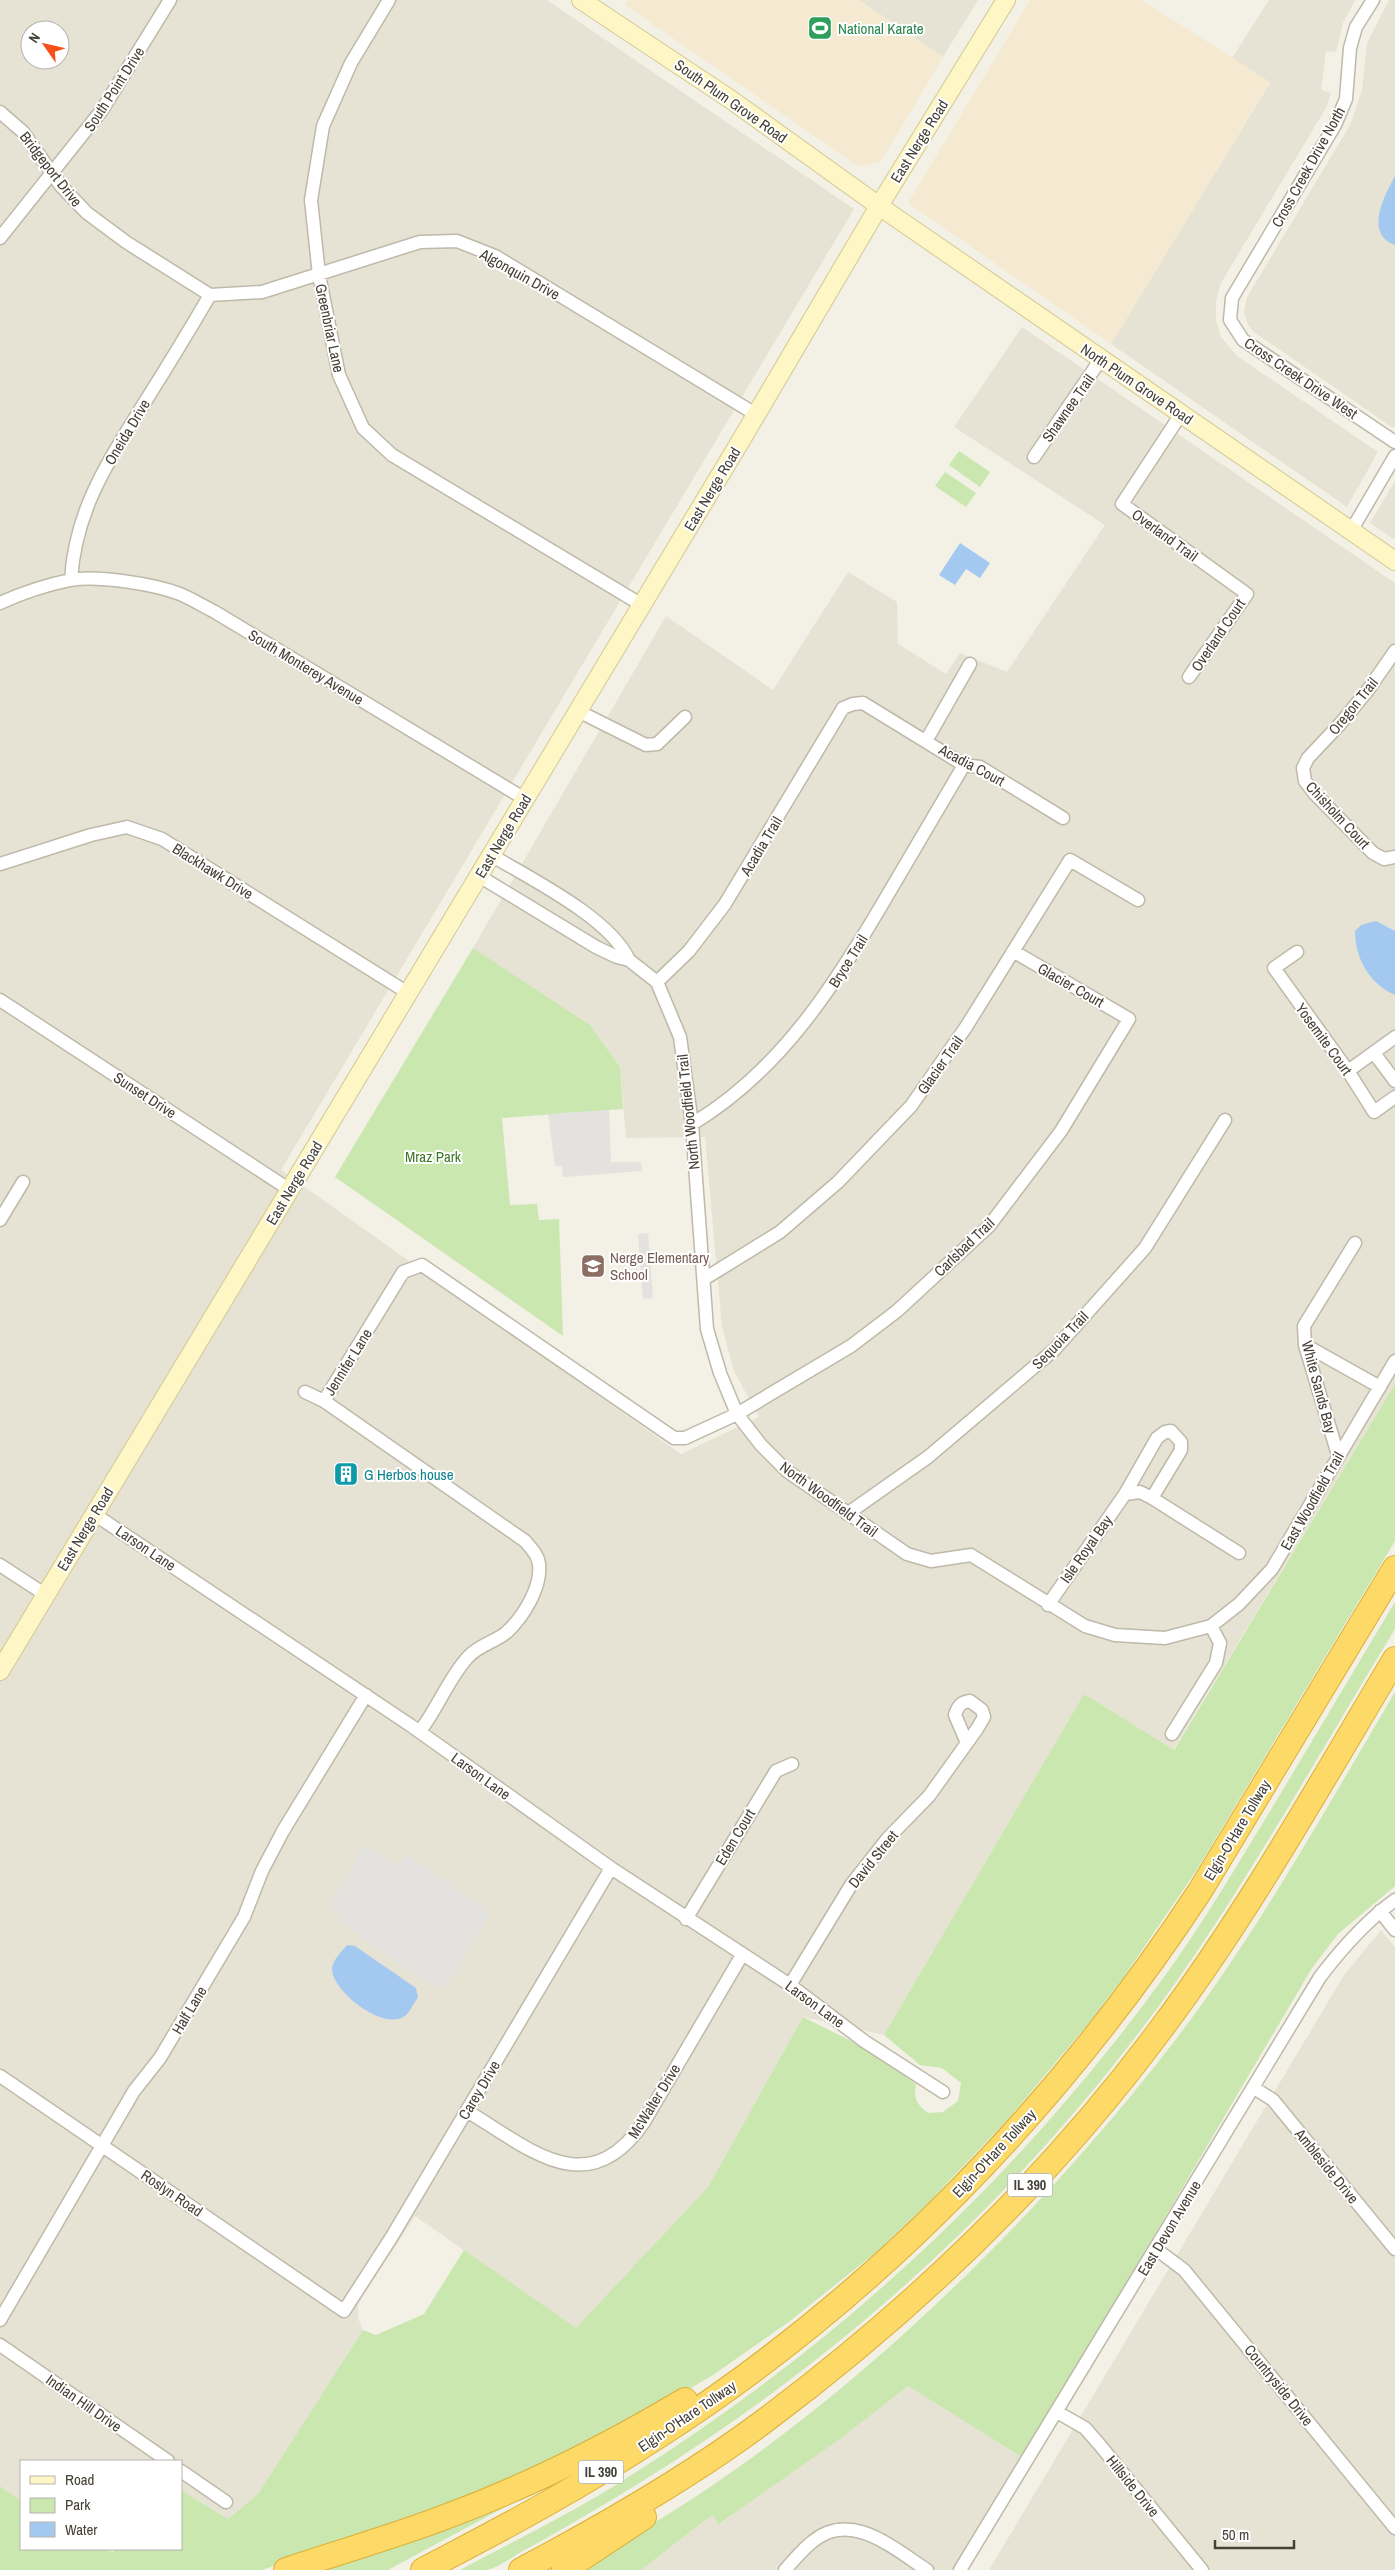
<svg xmlns="http://www.w3.org/2000/svg" width="1395" height="2570" font-family="'Archivo Narrow',sans-serif">
<rect width="100%" height="100%" fill="#f3f0e6"/>
<path fill="#e7e3d4" fill-rule="evenodd" d="M 0,0 L 547,0 L 854,209 L 281,1170 L 681,1454 L 759,1417 L 734,1371 L 722,1327 L 705,1137 L 626,1138 L 620,1067 L 590,1025 L 473,948 L 666,616 L 773,690 L 848,572 L 897,602 L 898,644 L 946,674 L 960,653 L 1007,672 L 1105,525 L 954,427 L 1022,327 L 1395,583 L 1395,1384 L 1173,1750 L 1084,1694 L 884,2035 L 803,2017 L 708,2187 L 576,2329 L 415,2216 L 358,2304 L 358,2318 L 363,2330 L 258,2494 L 228,2519 L 181,2490 L 181,2461 L 21,2461 L 21,2501 L 0,2486 ZM 30,30 L 60,30 L 60,60 L 30,60 Z
M 859,0 L 978,0 L 943,57 Z
M 1269,0 L 1355,0 L 1343,23 L 1336,52 L 1326,51 L 1321,90 L 1331,93 L 1326,108 L 1221,283 L 1216,301 L 1216,320 L 1221,337 L 1237,356 L 1378,452 L 1347,507 L 1111,344 L 1270,83 L 1232,58 Z
M 1389,0 L 1395,0 L 1395,425 L 1393,428 L 1254,332 L 1248,325 L 1244,312 L 1247,297 L 1350,125 L 1362,90 L 1367,43 Z
M 1395,481 L 1395,540 L 1370,523 Z
M 1381,1930 L 1395,1947 L 1395,2570 L 989,2570 L 1344,1975 Z
M 908,2386 L 1023,2458 L 959,2570 L 641,2570 L 712,2515 L 720,2524 Z"/>
<path fill="#f5e9d1" d="M 628,0 L 859,0 L 943,57 L 881,161 L 859,167 L 625,5 Z
M 1030,0 L 1142,0 L 1270,82 L 1111,344 L 908,203 Z"/>
<path fill="#c9e7af" d="M 959,451 L 990,472 L 980,487 L 949,465 Z
M 945,472 L 976,493 L 966,507 L 935,486 Z
M 473,948 L 590,1025 L 620,1067 L 623,1109 L 502,1118 L 510,1205 L 537,1204 L 539,1220 L 559,1219 L 563,1336 L 335,1177 Z
M 1395,1384 L 1395,1541 L 1196,1871 L 1125,1975 L 1088,2024 L 1008,2119 L 926,2205 L 875,2253 L 790,2321 L 713,2375 L 636,2420 L 492,2490 L 262,2570 L 0,2570 L 0,2486 L 21,2501 L 21,2549 L 103,2549 L 113,2552 L 116,2549 L 181,2549 L 181,2490 L 228,2519 L 258,2494 L 363,2330 L 376,2335 L 424,2314 L 464,2250 L 576,2328 L 708,2187 L 803,2017 L 863,2047 L 916,2084 C 913,2099 917,2104 928,2113 L 943,2112 L 958,2101 L 961,2083 L 942,2068 L 920,2065 L 884,2035 L 1084,1694 L 1174,1750 Z
M 1395,1602 L 1395,1629 C 1323,1747 1255,1869 1176,1982 C 1034,2183 850,2353 641,2482 C 602,2506 563,2529 523,2551 C 512,2557 499,2567 487,2570 C 479,2570 468,2570 460,2570 C 510,2543 562,2518 611,2488 C 829,2353 1013,2185 1164,1977 C 1204,1922 1239,1862 1275,1803 C 1315,1736 1355,1669 1395,1602 Z
M 1395,1692 L 1395,1886 L 1338,1934 L 1312,1968 L 1023,2458 L 908,2386 L 841,2438 L 719,2524 L 712,2515 L 641,2570 L 579,2570 C 634,2535 691,2502 743,2464 C 902,2350 1050,2201 1170,2047 C 1255,1937 1324,1812 1395,1692 Z
M 570,2472 L 388,2570 L 311,2570 Z"/>
<path fill="#e4e2de" d="M 609,1110 L 611,1162 L 641,1162 L 642,1171 L 563,1177 L 562,1166 L 555,1166 L 548,1114 Z
M 648,1233 L 653,1298 L 643,1299 L 638,1234 Z
M 365,1844 L 394,1865 L 398,1865 L 407,1853 L 490,1914 L 445,1988 L 426,1983 L 343,1924 L 330,1905 Z"/>
<path fill="#a3c9f0" d="M 1395,176 L 1395,245 C 1364,234 1384,196 1395,176 Z
M 960,543 L 990,563 L 980,578 L 966,569 L 955,585 L 939,575 Z
M 1376,921 L 1395,931 L 1395,995 C 1370,984 1355,959 1355,931 L 1361,925 Z
M 347,1945 L 355,1946 L 416,1988 L 418,1997 C 414,2003 410,2012 405,2016 C 383,2032 330,1989 332,1968 C 333,1960 342,1951 347,1945 Z"/>
<g fill="none" stroke-linecap="round" stroke-linejoin="round">
<defs>
<path id="street" d="M 389,0 L 351,63 L 323,126 L 311,200 L 319,275 L 339,375 L 363,428 L 392,455 L 642,605
M 1373,0 L 1356,27 L 1350,48 L 1346,99 L 1335,125 L 1232,298 L 1230,320 L 1243,340 L 1395,442
M 0,112 L 23,132 L 61,186 L 87,213 L 126,242 L 210,295 L 262,292 L 420,242 L 457,241 L 495,256 L 757,415
M 0,238 L 102,110 L 170,0
M 1181,414 L 1122,504 L 1247,594 L 1189,677
M 1034,457 L 1101,359
M 1351,531 L 1395,456
M 71,580 C 75,510 109,460 145,402 C 167,367 189,331 210,295
M 0,603 C 22,593 46,585 70,580 C 97,575 154,584 180,594 C 192,599 203,606 215,612 L 525,799
M 1395,651 L 1368,690 L 1340,724 L 1308,758 L 1303,768 L 1305,781 L 1315,794 L 1373,853 L 1384,859 L 1395,857
M 578,711 L 646,745 L 657,744 L 685,717
M 926,741 L 970,664
M 0,864 L 91,835 L 127,827 L 162,839 L 408,993
M 479,876 L 596,947 L 617,957 L 629,960 C 610,918 531,879 491,855
M 1297,952 L 1274,968 L 1348,1071 L 1374,1112 L 1395,1097
M 629,960 L 657,982 L 680,1037 L 692,1124 L 707,1329 L 720,1373 L 737,1414 L 761,1445 L 787,1471 L 907,1554 L 931,1561 L 971,1555 L 1085,1626 L 1115,1635 L 1165,1638 L 1211,1626 L 1239,1604 L 1272,1569 L 1395,1361
M 657,982 L 689,951 L 725,904 L 843,708 L 853,704 L 863,703 L 964,765 L 980,767 L 1063,818
M 0,1000 L 290,1190
M 1374,1053 L 1395,1081
M 1348,1071 L 1395,1037
M 692,1124 C 781,1071 836,983 887,896 C 913,852 939,808 964,765
M 0,1220 L 23,1182
M 704,1279 L 780,1232 L 838,1182 L 911,1106 L 966,1027 L 1070,860 L 1138,900
M 1305,1345 L 1380,1387
M 305,1392 L 324,1401
M 1338,1455 L 1305,1345 L 1304,1326 L 1355,1243
M 1125,1494 L 1140,1492 L 1152,1498 L 1239,1553
M 94,1514 L 410,1725 L 611,1868 L 790,1985 L 864,2041 L 943,2092
M 847,1514 L 928,1457 L 1054,1350 L 1145,1248 L 1225,1120
M 0,1565 L 46,1595
M 1048,1605 L 1125,1494 L 1157,1438 L 1165,1432 L 1171,1431 L 1181,1442 L 1181,1450 L 1152,1498
M 420,1731 C 438,1708 448,1679 468,1657 C 479,1645 495,1642 507,1632 C 523,1617 542,1587 539,1564 C 538,1555 531,1548 525,1541 L 324,1401 L 403,1272 L 422,1265 L 674,1438 L 685,1438 L 737,1414 L 851,1346 L 897,1311 L 989,1226 L 1061,1131 L 1129,1019 L 1013,951
M 1172,1734 L 1216,1663 L 1220,1643 L 1211,1626
M 1380,1911 L 1395,1930
M 686,1919 L 776,1771 L 792,1764
M 790,1985 L 851,1885 L 888,1838 L 929,1796 L 977,1729 L 984,1717 L 982,1710 L 970,1701 C 961,1702 958,1706 955,1715 L 967,1743
M 0,2076 L 344,2311 L 391,2238 L 611,1868
M 1254,2088 L 1273,2100 L 1395,2249
M 467,2111 C 530,2149 588,2204 644,2122 L 742,1955
M 1156,2249 L 1184,2270 L 1193,2281 L 1395,2528
M 0,2320 L 134,2091 L 160,2058 L 244,1917 L 262,1871 L 283,1831 L 366,1695
M 0,2345 L 168,2461
M 1057,2412 L 1085,2428 L 1099,2444 L 1202,2570
M 181,2471 L 226,2502
M 785,2570 C 793,2561 802,2550 812,2542 C 851,2509 894,2549 927,2570
M 960,2570 L 1320,1977 C 1342,1948 1366,1921 1395,1900"/>
<path id="secondary" d="M 581,0 L 730,99 L 879,206 L 1395,561
M 0,1671 L 743,437 L 879,206 L 1006,0"/>
<path id="highway" d="M 286,2570 C 339,2552 393,2537 445,2517 C 529,2486 608,2446 685,2400
M 423,2570 C 504,2528 584,2485 660,2435 C 878,2294 1058,2107 1200,1891 L 1395,1568
M 521,2570 C 604,2526 688,2478 763,2422 C 913,2310 1049,2180 1161,2029 C 1248,1913 1320,1784 1395,1659
M 564,2570 L 644,2517"/>
</defs>
<use href="#street" stroke="#beb9a9" stroke-width="15"/>
<use href="#secondary" stroke="#d3c896" stroke-width="20"/>
<use href="#highway" stroke="#dcaf37" stroke-width="26"/>
<use href="#street" stroke="#fff" stroke-width="12"/>
<use href="#secondary" stroke="#fef6c5" stroke-width="18"/>
<use href="#highway" stroke="#fdd968" stroke-width="24"/>
</g>
<defs>
<symbol id="stadium-square" viewBox="-11 -11 22 22"><rect x="-9" y="-9" width="18" height="18" rx="4" fill="#2e9e5b" stroke="#fff"/><path d="M0-5a6.5 5 0 1 0 0 10a6.5 5 0 1 0 0-10ZM-3.5-1.8h7v3.6h-7Z" fill="#fff"/></symbol>
<symbol id="school-square" viewBox="-11 -11 22 22"><rect x="-9" y="-9" width="18" height="18" rx="4" fill="#8d6e63" stroke="#fff"/><path d="M0-5L7-2L0 1L-7-2ZM-4 1L0 2.5L4 1V4Q0 6-4 4Z" fill="#fff"/></symbol>
<symbol id="building-square" viewBox="-11 -11 22 22"><rect x="-9" y="-9" width="18" height="18" rx="4" fill="#0f9aa8" stroke="#fff"/><path d="M-4-6H4V6H1V3H-1V6H-4ZM-2.5-4.3h1.7v1.8h-1.7ZM.8-4.3h1.7v1.8H.8ZM-2.5-1h1.7V.8h-1.7ZM.8-1h1.7V.8H.8Z" fill="#fff"/></symbol>
</defs>
<g fill-rule="evenodd">
<use href="#stadium-square" x="806" y="14" width="28" height="28"/>
<use href="#school-square" x="579" y="1252" width="28" height="28"/>
<use href="#building-square" x="332" y="1460" width="28" height="28"/>
</g>
<g text-anchor="middle" dominant-baseline="central" stroke-width="4" stroke-linejoin="round" paint-order="stroke">
<g fill="#fff" stroke="#7e7a72" stroke-width="1">
<rect x="1007.5" y="2173.5" width="45" height="23" rx="4"/>
<rect x="578.5" y="2460.5" width="45" height="23" rx="4"/>
</g>
<g font-size="14" font-weight="bold" fill="#464136">
<text x="1030" y="2185">IL 390</text>
<text x="601" y="2472">IL 390</text>
</g>
<g font-size="15" fill="#27864d" stroke="#fff" text-anchor="start">
<text x="838" y="28">National Karate</text>
</g>
<g font-size="15" fill="#464136" stroke="#fff">
<text transform="translate(114 89) rotate(-57)">South Point Drive</text>
<text transform="translate(731 101) rotate(35)">South Plum Grove Road</text>
<text transform="translate(919 141) rotate(-58)">East Nerge Road</text>
<text transform="translate(1308 167) rotate(-61)">Cross Creek Drive North</text>
<text transform="translate(51 169) rotate(52)">Bridgeport Drive</text>
<text transform="translate(520 274) rotate(29)">Algonquin Drive</text>
<text transform="translate(330 328) rotate(78)">Greenbriar Lane</text>
<text transform="translate(1301 378) rotate(34)">Cross Creek Drive West</text>
<text transform="translate(1137 384) rotate(34)">North Plum Grove Road</text>
<text transform="translate(1068 408) rotate(-55)">Shawnee Trail</text>
<text transform="translate(127 432) rotate(-59)">Oneida Drive</text>
<text transform="translate(712 489) rotate(-59)">East Nerge Road</text>
<text transform="translate(1165 535) rotate(36)">Overland Trail</text>
<text transform="translate(1218 635) rotate(-56)">Overland Court</text>
<text transform="translate(306 667) rotate(31)">South Monterey Avenue</text>
<text transform="translate(1353 706) rotate(-51)">Oregon Trail</text>
<text transform="translate(972 765) rotate(28)">Acadia Court</text>
<text transform="translate(1338 815) rotate(47)">Chisholm Court</text>
<text transform="translate(503 836) rotate(-59)">East Nerge Road</text>
<text transform="translate(761 846) rotate(-59)">Acadia Trail</text>
<text transform="translate(213 871) rotate(32)">Blackhawk Drive</text>
<text transform="translate(848 961) rotate(-58)">Bryce Trail</text>
<text transform="translate(1071 985) rotate(30)">Glacier Court</text>
<text transform="translate(1324 1039) rotate(54)">Yosemite Court</text>
<text transform="translate(940 1065) rotate(-55)">Glacier Trail</text>
<text transform="translate(145 1095) rotate(33)">Sunset Drive</text>
<text transform="translate(688 1112) rotate(-96)">North Woodfield Trail</text>
<text transform="translate(294 1183) rotate(-59)">East Nerge Road</text>
<text transform="translate(964 1247) rotate(-44)">Carlsbad Trail</text>
<text transform="translate(1060 1340) rotate(-46)">Sequoia Trail</text>
<text transform="translate(348 1362) rotate(-58)">Jennifer Lane</text>
<text transform="translate(1319 1387) rotate(75)">White Sands Bay</text>
<text transform="translate(829 1499) rotate(36)">North Woodfield Trail</text>
<text transform="translate(1312 1501) rotate(-60)">East Woodfield Trail</text>
<text transform="translate(85 1529) rotate(-59)">East Nerge Road</text>
<text transform="translate(146 1548) rotate(34)">Larson Lane</text>
<text transform="translate(1086 1549) rotate(-55)">Isle Royal Bay</text>
<text transform="translate(481 1776) rotate(36)">Larson Lane</text>
<text transform="translate(1237 1830) rotate(-59)">Elgin-O'Hare Tollway</text>
<text transform="translate(735 1837) rotate(-59)">Eden Court</text>
<text transform="translate(873 1859) rotate(-51)">David Street</text>
<text transform="translate(815 2004) rotate(36)">Larson Lane</text>
<text transform="translate(189 2010) rotate(-59)">Half Lane</text>
<text transform="translate(479 2090) rotate(-59)">Carey Drive</text>
<text transform="translate(654 2101) rotate(-58)">McWalter Drive</text>
<text transform="translate(994 2153) rotate(-47)">Elgin-O'Hare Tollway</text>
<text transform="translate(1327 2166) rotate(51)">Ambleside Drive</text>
<text transform="translate(172 2193) rotate(34)">Roslyn Road</text>
<text transform="translate(1169 2228) rotate(-59)">East Devon Avenue</text>
<text transform="translate(1279 2385) rotate(51)">Countryside Drive</text>
<text transform="translate(84 2403) rotate(35)">Indian Hill Drive</text>
<text transform="translate(687 2416) rotate(-34)">Elgin-O'Hare Tollway</text>
<text transform="translate(1133 2486) rotate(51)">Hillside Drive</text>
</g>
<g font-size="15" fill="#3f7729" stroke="#fff">
<text x="433" y="1156">Mraz Park</text>
</g>
<g font-size="15" fill="#785e54" stroke="#fff" text-anchor="start">
<text x="610" y="1257">Nerge Elementary<tspan x="610" dy="17">School</tspan></text>
</g>
<g font-size="15" fill="#0d838f" stroke="#fff" text-anchor="start">
<text x="364" y="1474">G Herbos house</text>
</g>
</g>
<rect x="20" y="2460" width="162" height="90" fill="#ffffff" stroke="#b5b3af"/>
<rect x="30" y="2476" width="25" height="8" fill="#fef6c5" stroke="#b5b3af"/>
<text x="65" y="2485" font-size="15" fill="#464136">Road</text>
<rect x="30" y="2498" width="25" height="15" fill="#c9e7af" stroke="#b5b3af"/>
<text x="65" y="2510" font-size="15" fill="#464136">Park</text>
<rect x="30" y="2522" width="25" height="15" fill="#a3c9f0" stroke="#b5b3af"/>
<text x="65" y="2535" font-size="15" fill="#464136">Water</text>
<g transform="translate(45 45) rotate(304)"><circle r="24" fill="#ffffff" stroke="#b5b3af"/>
<path d="M0-4L9 19L0 12L-9 19Z" fill="#f94f18"/>
<text y="-8" font-size="14" font-weight="bold" text-anchor="middle" fill="#464136">N</text>
</g>
<path d="M1215 2540v8h79v-8" fill="none" stroke="#464136" stroke-width="2.5"/>
<text x="1222" y="2540" font-size="15" fill="#464136" stroke="#ffffff" stroke-width="4" paint-order="stroke">50 m</text>
</svg>
